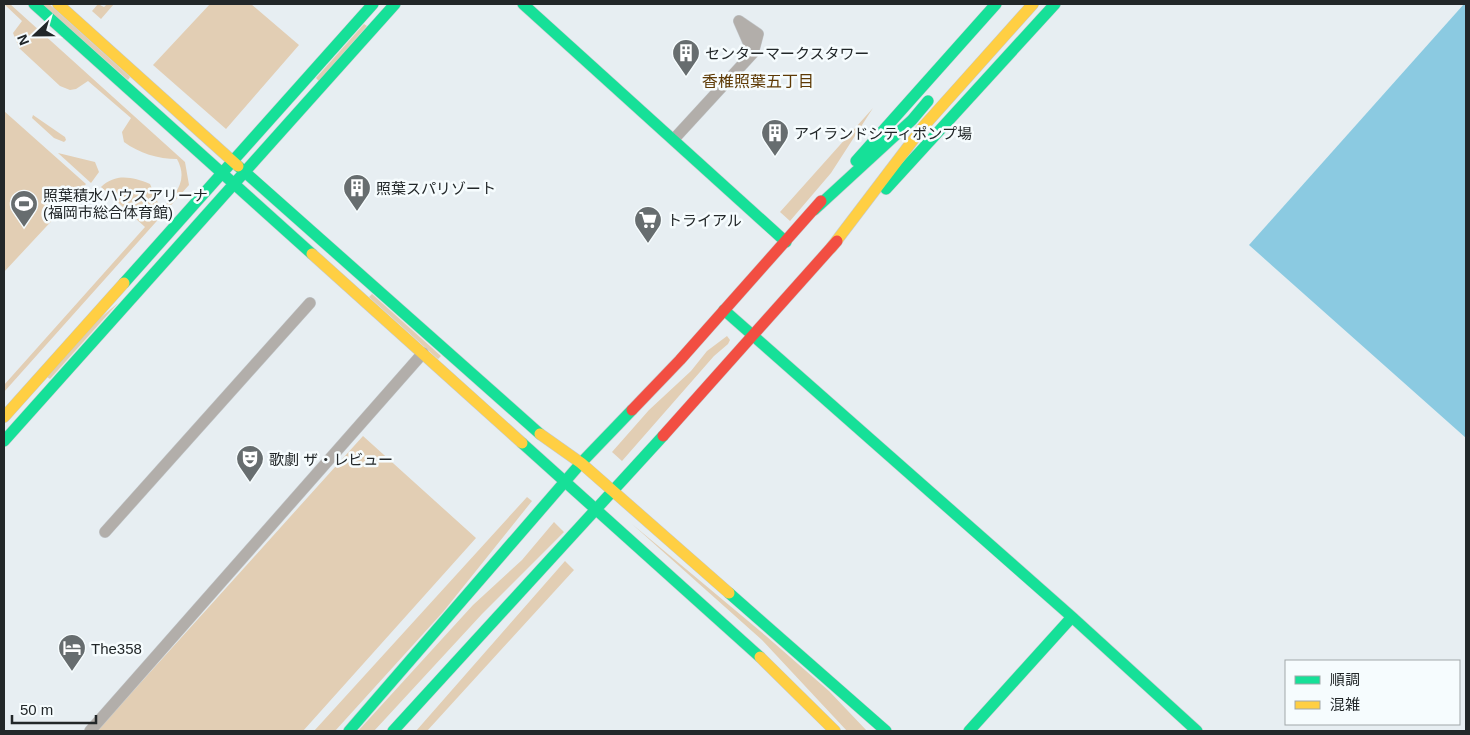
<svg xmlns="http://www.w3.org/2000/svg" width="1470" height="735" font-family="Arial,'Noto Sans JP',sans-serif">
<rect width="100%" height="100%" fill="#e7eef2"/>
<path fill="#e2ceb4" d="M 4,4 L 10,4 L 185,162 L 189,185 L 4,392 L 4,385 L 145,227 L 101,187 C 116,173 132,177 150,184 L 161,210 C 175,195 189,181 177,159 C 158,159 139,153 124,142 L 122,132 L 131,118 L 88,81 L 76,89 L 70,90 L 60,86 L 19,48 L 13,33 L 22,21 Z
M 42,4 L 49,4 L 130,77 L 128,80 Z
M 98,4 L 104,7 L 107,4 L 114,4 L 101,19 L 92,11 Z
M 210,4 L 251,4 L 299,45 L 226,129 L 153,65 Z
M 364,24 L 367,26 L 319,81 L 316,78 Z
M 873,108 L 831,173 L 790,221 L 780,212 Z
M 4,111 L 86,184 L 4,272 Z
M 33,115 L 65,137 L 66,140 L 64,142 L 54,138 L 32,118 Z
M 58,153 L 95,162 L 99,172 L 91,183 Z
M 372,294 L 441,356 L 438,359 L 369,297 Z
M 118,303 L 50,379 L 47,377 L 99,319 Z
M 727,336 L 730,340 L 728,344 L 714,356 L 622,461 L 612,452 L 649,410 L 691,371 L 707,351 Z
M 363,436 L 476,538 L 303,731 L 97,731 Z
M 527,497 L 532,501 L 443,612 L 335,731 L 314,731 Z
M 554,522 L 564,532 L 482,614 L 374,731 L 358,731 L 473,605 L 522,560 Z
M 632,524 L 766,636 L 829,691 L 867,731 L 847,731 L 762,640 Z
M 565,561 L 574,570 L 427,731 L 416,731 Z"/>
<path fill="#8bcae1" d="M 1464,4 L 1466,4 L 1466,438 L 1249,245 Z"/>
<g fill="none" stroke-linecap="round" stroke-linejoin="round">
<defs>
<path id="street" d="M 739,21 L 753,53
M 674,139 L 753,53 L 758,34 L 739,21
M 105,532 L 310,303
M 90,731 L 423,353"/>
<path id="fast" d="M 34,4 L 312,254
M 523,4 L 786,242
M 856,161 L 996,4
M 238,166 L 540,434
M 886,189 L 1055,4
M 814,210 L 912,120 L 928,101
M 124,283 L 373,4
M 724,310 L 1072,617 L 1197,731
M 4,441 L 395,4
M 522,443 L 760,657
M 729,593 L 886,731
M 349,731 L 581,463 L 632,410
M 393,731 L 663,436
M 969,731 L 1072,617"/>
<path id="slow" d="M 58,4 L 238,166
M 831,248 L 923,127 L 1033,4
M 312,254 L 522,443
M 4,417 L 124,283
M 540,434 L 581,463 L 729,593
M 760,657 L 835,731"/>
<path id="jam" d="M 632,410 L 680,360 L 821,201
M 663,436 L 837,241"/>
</defs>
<use href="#street" stroke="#c4c9cd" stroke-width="12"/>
<use href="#fast" stroke="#c4c9cd" stroke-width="12"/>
<use href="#slow" stroke="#c4c9cd" stroke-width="12"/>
<use href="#jam" stroke="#c4c9cd" stroke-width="12"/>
<use href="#street" stroke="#b2aeaa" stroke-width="11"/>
<use href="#fast" stroke="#16e098" stroke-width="11"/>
<use href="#slow" stroke="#ffcf43" stroke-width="11"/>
<use href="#jam" stroke="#f24e42" stroke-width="11"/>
</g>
<defs>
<symbol id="building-pin" viewBox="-11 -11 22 30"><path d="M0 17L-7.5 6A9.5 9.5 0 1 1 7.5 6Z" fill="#676d6f" stroke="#f6fcfe"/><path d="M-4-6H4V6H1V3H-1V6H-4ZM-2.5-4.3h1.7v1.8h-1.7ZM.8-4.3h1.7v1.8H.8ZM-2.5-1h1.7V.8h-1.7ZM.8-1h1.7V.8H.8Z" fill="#fff"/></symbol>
<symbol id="stadium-pin" viewBox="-11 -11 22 30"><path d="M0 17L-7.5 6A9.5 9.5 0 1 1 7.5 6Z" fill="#676d6f" stroke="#f6fcfe"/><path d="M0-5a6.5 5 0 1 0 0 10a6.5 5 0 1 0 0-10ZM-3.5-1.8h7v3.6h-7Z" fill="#fff"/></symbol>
<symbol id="supermarket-pin" viewBox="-11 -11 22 30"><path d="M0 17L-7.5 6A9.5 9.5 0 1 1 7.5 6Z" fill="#676d6f" stroke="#f6fcfe"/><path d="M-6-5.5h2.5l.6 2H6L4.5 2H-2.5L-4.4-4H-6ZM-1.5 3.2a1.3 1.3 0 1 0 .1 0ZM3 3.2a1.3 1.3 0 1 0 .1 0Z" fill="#fff"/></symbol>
<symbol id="theatre-pin" viewBox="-11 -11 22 30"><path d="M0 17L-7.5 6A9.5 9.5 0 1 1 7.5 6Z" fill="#676d6f" stroke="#f6fcfe"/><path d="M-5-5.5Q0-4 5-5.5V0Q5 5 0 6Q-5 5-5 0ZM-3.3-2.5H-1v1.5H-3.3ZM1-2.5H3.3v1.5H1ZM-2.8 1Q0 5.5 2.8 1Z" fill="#fff"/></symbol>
<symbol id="hotel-pin" viewBox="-11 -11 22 30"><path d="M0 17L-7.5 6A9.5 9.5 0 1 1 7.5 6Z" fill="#676d6f" stroke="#f6fcfe"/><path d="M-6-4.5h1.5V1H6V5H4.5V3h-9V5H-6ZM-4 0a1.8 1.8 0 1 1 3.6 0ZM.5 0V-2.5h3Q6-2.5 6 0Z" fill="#fff"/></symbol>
</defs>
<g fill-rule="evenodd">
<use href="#building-pin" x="670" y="37" width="32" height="43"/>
<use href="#building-pin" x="759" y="117" width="32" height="43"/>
<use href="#building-pin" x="341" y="172" width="32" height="43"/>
<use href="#stadium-pin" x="8" y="188" width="32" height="43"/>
<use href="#supermarket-pin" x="632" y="204" width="32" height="43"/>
<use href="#theatre-pin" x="234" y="443" width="32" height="43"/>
<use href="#hotel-pin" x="56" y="632" width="32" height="43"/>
</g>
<g text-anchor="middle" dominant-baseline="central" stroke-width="5" stroke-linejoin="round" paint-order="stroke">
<g font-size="15" fill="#222729" stroke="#f6fcfe" text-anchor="start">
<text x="705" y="53">センターマークスタワー</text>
<text x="794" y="133">アイランドシティポンプ場</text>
<text x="376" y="188">照葉スパリゾート</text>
<text x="43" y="195">照葉積水ハウスアリーナ<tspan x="43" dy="17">(福岡市総合体育館)</tspan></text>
<text x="667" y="220">トライアル</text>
<text x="269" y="459">歌劇 ザ・レビュー</text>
<text x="91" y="648">The358</text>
</g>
<g font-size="16" fill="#5e3a05" stroke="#f6fcfe">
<text x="758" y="81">香椎照葉五丁目</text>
</g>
</g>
<rect width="1470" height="735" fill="none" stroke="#222729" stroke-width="10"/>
<rect x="1285" y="660" width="175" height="65" fill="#f6fcfe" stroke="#a1a7a9"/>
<rect x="1295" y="676" width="25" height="8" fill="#16e098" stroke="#a1a7a9"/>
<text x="1330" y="685" font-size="15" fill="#222729">順調</text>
<rect x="1295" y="701" width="25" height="8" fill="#ffcf43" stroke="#a1a7a9"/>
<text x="1330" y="710" font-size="15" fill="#222729">混雑</text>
<g transform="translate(35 35) rotate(248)" stroke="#f6fcfe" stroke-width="4" paint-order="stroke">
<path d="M0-4L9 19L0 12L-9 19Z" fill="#222729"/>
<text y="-8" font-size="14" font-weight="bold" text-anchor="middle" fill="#222729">N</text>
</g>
<path d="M12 715v8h84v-8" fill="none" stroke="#222729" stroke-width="2.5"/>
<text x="20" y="715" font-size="15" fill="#222729" stroke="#f6fcfe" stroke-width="4" paint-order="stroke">50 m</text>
</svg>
